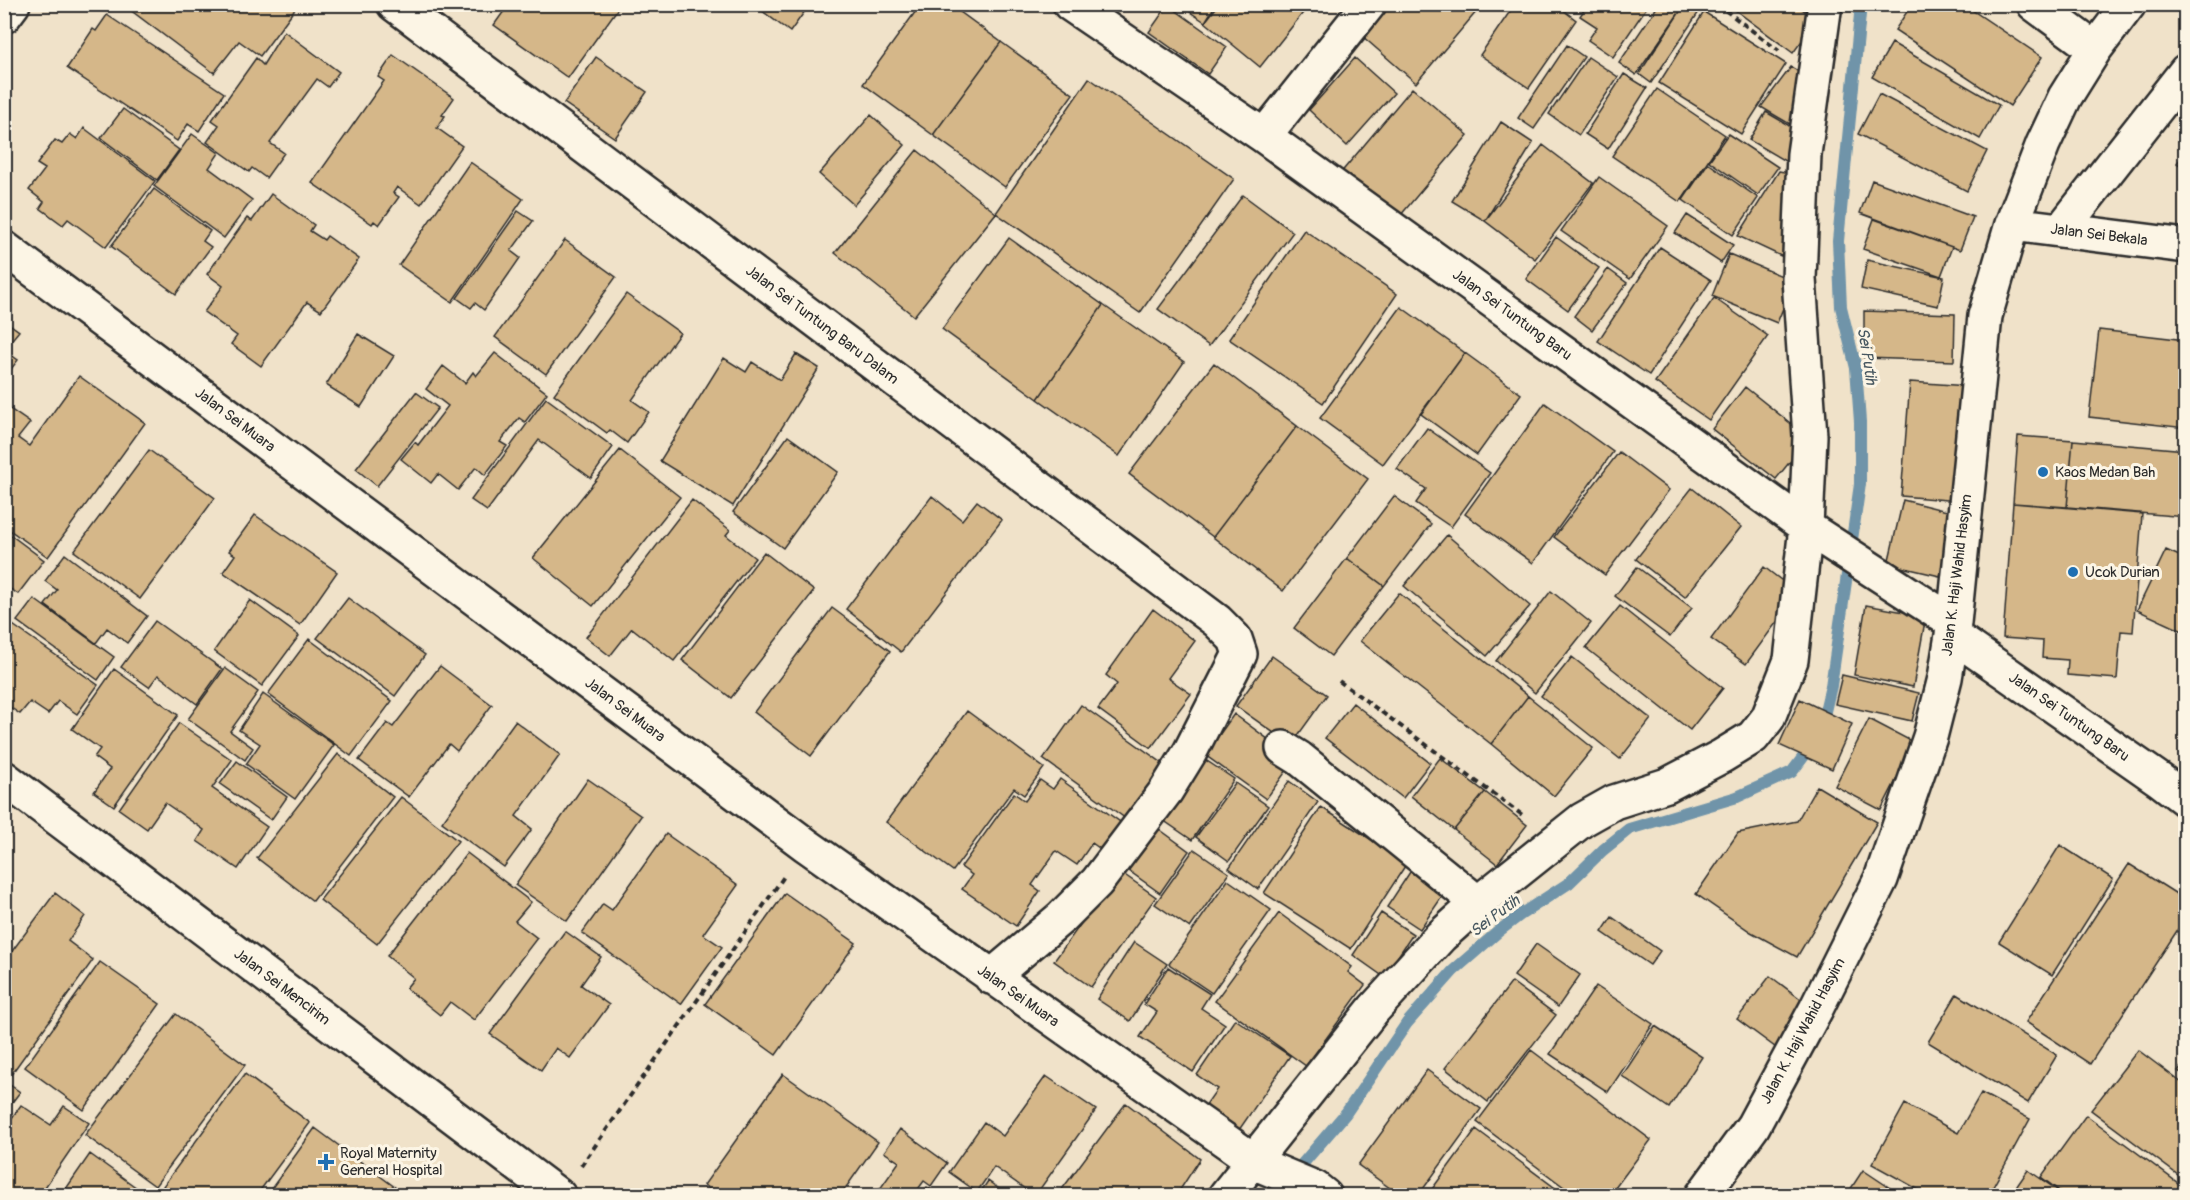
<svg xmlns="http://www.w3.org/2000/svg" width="2190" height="1200" font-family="Pangolin,sans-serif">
<rect width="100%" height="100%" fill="#f0e2c9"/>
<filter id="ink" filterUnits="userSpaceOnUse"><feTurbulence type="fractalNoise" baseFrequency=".0167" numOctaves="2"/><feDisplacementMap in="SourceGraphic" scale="12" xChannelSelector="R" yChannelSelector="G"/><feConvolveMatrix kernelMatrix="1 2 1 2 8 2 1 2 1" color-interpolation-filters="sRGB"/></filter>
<g filter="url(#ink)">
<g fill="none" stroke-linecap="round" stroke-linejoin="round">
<path stroke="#6f94a9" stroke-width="12" d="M 1825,711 L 1831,686 L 1860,484 L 1860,422 L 1856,368 L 1841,307 L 1838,241 L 1861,4
M 1275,1196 L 1346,1113 L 1407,1023 L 1453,971 L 1499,931 L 1520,915 L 1569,883 L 1603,850 L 1629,829 L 1737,797 L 1792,772 L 1804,756"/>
</g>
<path fill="#d5b789" stroke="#2b2b2b" stroke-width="1.5" d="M 126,4 L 295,4 L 297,6 L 260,56 L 239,41 L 214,73 L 125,6 Z
M 509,4 L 621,4 L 568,78 L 494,25 Z
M 753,4 L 810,4 L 790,32 Z
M 921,4 L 949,4 L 1001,42 L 933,135 L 863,84 Z
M 1178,4 L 1216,4 L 1205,22 Z
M 1219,4 L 1310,4 L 1260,67 L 1205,22 Z
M 1376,4 L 1483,4 L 1416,83 L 1354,29 Z
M 1515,4 L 1555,4 L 1576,20 L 1529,88 L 1480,55 Z
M 1588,4 L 1649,4 L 1613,57 L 1588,40 L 1597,27 L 1580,16 Z
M 1659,4 L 1685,4 L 1636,75 L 1619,63 Z
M 1685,4 L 1695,4 L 1701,9 L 1651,83 L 1639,74 Z
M 1727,4 L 1795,4 L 1817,20 L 1793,53 Z
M 1912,4 L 1963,4 L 2042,57 L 2010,106 L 1895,30 Z
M 1168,5 L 1227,47 L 1208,74 L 1149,32 Z
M 1704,12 L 1786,64 L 1741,134 L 1659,83 Z
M 107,15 L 224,93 L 199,131 L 188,124 L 177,141 L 67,68 L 93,29 L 96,31 Z
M 284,31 L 339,72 L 328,87 L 317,79 L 270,143 L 284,153 L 266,178 L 252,168 L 249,172 L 207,142 L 219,125 L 212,120 L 256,58 L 263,65 Z
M 1001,42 L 1073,94 L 1005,187 L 933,135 Z
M 1892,43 L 1999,105 L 1980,139 L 1872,77 Z
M 1567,45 L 1584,57 L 1534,129 L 1518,118 Z
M 393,55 L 454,98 L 442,115 L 445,116 L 437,128 L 462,146 L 421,204 L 397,187 L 393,193 L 399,197 L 379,225 L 374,221 L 372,224 L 312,183 L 384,81 L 378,77 Z
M 596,57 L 647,92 L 615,138 L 564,103 Z
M 1588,57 L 1618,77 L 1579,135 L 1549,114 Z
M 1355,58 L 1394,93 L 1347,146 L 1309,110 Z
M 1791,67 L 1811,79 L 1800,130 L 1761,107 Z
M 1624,74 L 1647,88 L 1608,149 L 1585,134 Z
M 1089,78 L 1234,179 L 1140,313 L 996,213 Z
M 1412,88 L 1468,135 L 1395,222 L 1339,175 Z
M 1657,89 L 1725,135 L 1680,202 L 1612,156 Z
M 1879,94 L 1987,151 L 1967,191 L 1858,134 Z
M 123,109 L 179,150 L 157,180 L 101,138 Z
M 1766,112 L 1798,131 L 1797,168 L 1749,140 Z
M 871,115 L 905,145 L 854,205 L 819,174 Z
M 1501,122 L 1533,143 L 1485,221 L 1452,201 Z
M 84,128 L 155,181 L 106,247 L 68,219 L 63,225 L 40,208 L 44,202 L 29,190 L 45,169 L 37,164 L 55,140 L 62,144 L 70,134 L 77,139 Z
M 192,134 L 219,153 L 209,168 L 252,200 L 224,238 L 154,186 Z
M 1728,134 L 1778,167 L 1758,195 L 1709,161 Z
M 1543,145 L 1593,183 L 1535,259 L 1485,221 Z
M 917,150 L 996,213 L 914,316 L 835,253 Z
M 2186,151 L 2186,169 L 2177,163 Z
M 470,162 L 523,199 L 452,302 L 399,265 Z
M 1708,163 L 1758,198 L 1733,235 L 1683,200 Z
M 1779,171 L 1800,175 L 1798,264 L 1738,236 Z
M 1599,177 L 1668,226 L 1630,279 L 1561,231 Z
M 1872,180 L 1973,217 L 1960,250 L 1860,213 Z
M 154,189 L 210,231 L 203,241 L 211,247 L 176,294 L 111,246 Z
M 271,194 L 314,225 L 310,231 L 324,240 L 327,236 L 359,259 L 321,311 L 307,302 L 261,366 L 231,344 L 237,336 L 204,312 L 223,286 L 207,274 L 247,218 L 252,221 Z
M 1243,195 L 1293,232 L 1209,346 L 1158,309 Z
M 518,211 L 533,221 L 511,251 L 520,258 L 484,310 L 475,303 L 471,308 L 457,298 Z
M 1687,215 L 1733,245 L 1721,263 L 1675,233 Z
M 1874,219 L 1952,247 L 1941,276 L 1863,249 Z
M 1304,230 L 1397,294 L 1323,403 L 1229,339 Z
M 1556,237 L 1599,268 L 1568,310 L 1526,279 Z
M 1009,238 L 1103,305 L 1038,399 L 942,329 Z
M 565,240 L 616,277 L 546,374 L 495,337 Z
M 1660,247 L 1711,280 L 1649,375 L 1598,341 Z
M 1729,254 L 1794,281 L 1777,323 L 1712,296 Z
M 1867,260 L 1944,277 L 1938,306 L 1861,289 Z
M 1608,269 L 1627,283 L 1592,330 L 1574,316 Z
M 626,294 L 680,333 L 632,400 L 649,412 L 627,443 L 610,430 L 607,433 L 554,394 Z
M 1714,298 L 1768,336 L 1709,420 L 1655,382 Z
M 1103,305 L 1184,362 L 1119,456 L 1038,399 Z
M 1401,307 L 1465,353 L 1383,464 L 1320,418 Z
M 1864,311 L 1955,314 L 1954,361 L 1864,358 Z
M 4,320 L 19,331 L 4,349 Z
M 2099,330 L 2186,340 L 2186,428 L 2089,417 Z
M 358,334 L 394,356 L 361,407 L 326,385 Z
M 4,350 L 18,360 L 4,378 Z
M 495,353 L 547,393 L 525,422 L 519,418 L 500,442 L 507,446 L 485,475 L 476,467 L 458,490 L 438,474 L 431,483 L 401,459 L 415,442 L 418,445 L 448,406 L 426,389 L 443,366 L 465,383 L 473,372 L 476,376 Z
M 1465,353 L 1521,394 L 1477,455 L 1421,414 Z
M 796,354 L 819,368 L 733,506 L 660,461 L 724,358 L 746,372 L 752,362 L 780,380 Z
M 1214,363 L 1297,426 L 1213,537 L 1129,474 Z
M 79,376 L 145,423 L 48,557 L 4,526 L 4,405 L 30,423 L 18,438 L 29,446 Z
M 1910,382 L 1968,386 L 1959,501 L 1901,496 Z
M 1745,387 L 1809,438 L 1776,479 L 1712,429 Z
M 416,392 L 438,408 L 377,486 L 356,469 Z
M 546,398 L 613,447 L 591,478 L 539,440 L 487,511 L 471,500 Z
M 1545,403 L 1613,452 L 1533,563 L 1465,514 Z
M 1297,426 L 1368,479 L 1283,591 L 1213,537 Z
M 1427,428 L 1490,473 L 1451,527 L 1416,503 L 1426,489 L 1397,469 Z
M 788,436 L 838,472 L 783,548 L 733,512 Z
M 2018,436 L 2073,440 L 2067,507 L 2013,503 Z
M 2073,440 L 2186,450 L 2186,517 L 2067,507 Z
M 149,450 L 215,498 L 140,599 L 74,551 Z
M 620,450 L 680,497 L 593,606 L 533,558 Z
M 1619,452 L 1669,490 L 1605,575 L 1554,537 Z
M 1692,488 L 1741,527 L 1685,597 L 1636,559 Z
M 932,496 L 962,520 L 977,501 L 1002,520 L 901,652 L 846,609 Z
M 1394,496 L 1431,524 L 1384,586 L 1347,558 Z
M 692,500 L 730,530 L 726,535 L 755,558 L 674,661 L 632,628 L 610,656 L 586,637 Z
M 1903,500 L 1955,513 L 1940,576 L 1888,564 Z
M 2013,503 L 2142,514 L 2133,632 L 2121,631 L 2117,679 L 2067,675 L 2068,660 L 2042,658 L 2043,641 L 2003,638 Z
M 255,515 L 337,572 L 300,625 L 223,572 L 235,555 L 229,551 Z
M 4,530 L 44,560 L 18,594 L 4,585 Z
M 1447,535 L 1530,606 L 1487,656 L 1404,586 Z
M 2166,550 L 2186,559 L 2185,632 L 2137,610 Z
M 764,552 L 814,591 L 731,698 L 682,660 Z
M 65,554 L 147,616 L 127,643 L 107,628 L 96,643 L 45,605 L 57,590 L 45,581 Z
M 1347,558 L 1384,586 L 1331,656 L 1294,628 Z
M 1637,567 L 1692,608 L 1670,637 L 1615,596 Z
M 1764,567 L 1798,593 L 1746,664 L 1711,639 Z
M 1551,591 L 1591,623 L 1535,693 L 1496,661 Z
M 1399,593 L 1528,696 L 1491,744 L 1360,641 Z
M 348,598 L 425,655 L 395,696 L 317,638 Z
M 34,599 L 114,657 L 98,680 L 17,621 Z
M 250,600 L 299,636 L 262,686 L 214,651 Z
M 1866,605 L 1926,616 L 1913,687 L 1854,675 Z
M 1620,606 L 1723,688 L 1690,730 L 1586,648 Z
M 832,608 L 890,651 L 811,756 L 754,712 Z
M 1153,609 L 1195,641 L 1168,678 L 1191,694 L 1151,748 L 1098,709 L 1117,684 L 1106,675 Z
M 155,621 L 222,669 L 197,704 L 158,675 L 149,687 L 121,667 Z
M 10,623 L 98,685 L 77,714 L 58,701 L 48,714 L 30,702 L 20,714 L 4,703 L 4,631 Z
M 309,639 L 392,701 L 351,756 L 268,694 Z
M 1272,656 L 1327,695 L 1291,745 L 1236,706 Z
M 1572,657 L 1651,719 L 1620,759 L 1541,696 Z
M 440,666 L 492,705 L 457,751 L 449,744 L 409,797 L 359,760 L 387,723 L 393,727 Z
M 225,668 L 258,692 L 230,731 L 253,748 L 245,760 L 188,719 Z
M 114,669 L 178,715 L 114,806 L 94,792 L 110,769 L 94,757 L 100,749 L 72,729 Z
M 1842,675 L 1919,693 L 1912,721 L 1835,704 Z
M 263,694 L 334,745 L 295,799 L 246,764 L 260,744 L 239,730 Z
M 1528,696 L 1593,748 L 1554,796 L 1491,744 Z
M 1800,699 L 1852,724 L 1832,769 L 1779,745 Z
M 1353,703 L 1430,763 L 1403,798 L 1325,738 Z
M 1081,705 L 1175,772 L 1136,826 L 1043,759 Z
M 967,711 L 1044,768 L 1024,795 L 1014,788 L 953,871 L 886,822 Z
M 1234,714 L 1295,759 L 1266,799 L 1205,755 Z
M 1869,719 L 1915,743 L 1881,810 L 1835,786 Z
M 515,721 L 560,755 L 516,816 L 532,829 L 504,867 L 442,822 Z
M 179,723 L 232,760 L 212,788 L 267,827 L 238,869 L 197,841 L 204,830 L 165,803 L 147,829 L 119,809 Z
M 338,754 L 393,797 L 313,901 L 257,858 Z
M 1201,757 L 1234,779 L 1192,840 L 1160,818 Z
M 1440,758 L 1485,792 L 1454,830 L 1411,796 Z
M 237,761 L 287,797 L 271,820 L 220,784 Z
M 588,779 L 641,816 L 567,921 L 515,885 Z
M 1060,779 L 1130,829 L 1110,856 L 1092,843 L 1077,865 L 1056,851 L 1032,885 L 1040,891 L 1016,926 L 962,889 L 972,875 L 961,867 L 1014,793 L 1025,801 L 1040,780 L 1053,789 Z
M 1289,781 L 1318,802 L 1258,889 L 1229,868 Z
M 1235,783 L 1268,806 L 1229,861 L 1196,837 Z
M 1817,786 L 1877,822 L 1797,957 L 1751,932 L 1696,894 L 1738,833 L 1797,821 Z
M 1485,792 L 1527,825 L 1497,864 L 1454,830 Z
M 401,797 L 458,841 L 377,944 L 320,900 Z
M 1321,807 L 1407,863 L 1351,949 L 1264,893 Z
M 1155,826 L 1189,851 L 1160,893 L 1125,868 Z
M 666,834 L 738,885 L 703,934 L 722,947 L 681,1004 L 582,933 L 603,904 L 612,910 Z
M 2060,845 L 2113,879 L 2052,975 L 1999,942 Z
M 1194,849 L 1229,873 L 1190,928 L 1155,904 Z
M 467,853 L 531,902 L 515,921 L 537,938 L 474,1020 L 450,1002 L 440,1015 L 406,988 L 414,978 L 387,956 Z
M 2129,864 L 2186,900 L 2186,917 L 2090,1064 L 2026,1022 Z
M 1412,869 L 1446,891 L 1420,929 L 1387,907 Z
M 1119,871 L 1156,897 L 1091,987 L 1054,961 Z
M 1228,880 L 1271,910 L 1212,993 L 1169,964 Z
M 55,893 L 85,916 L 68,941 L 93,960 L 10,1076 L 4,1072 L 4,962 Z
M 785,893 L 856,943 L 776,1055 L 705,1004 Z
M 1279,913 L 1352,967 L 1348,972 L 1365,985 L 1306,1066 L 1215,1001 Z
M 1381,913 L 1413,934 L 1384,977 L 1353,955 Z
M 1612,917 L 1660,951 L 1650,965 L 1602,932 Z
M 565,931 L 601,957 L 581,985 L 609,1005 L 570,1058 L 556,1048 L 541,1070 L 490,1034 Z
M 1134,942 L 1167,964 L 1130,1021 L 1097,999 Z
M 1536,944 L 1580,975 L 1558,1007 L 1514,976 Z
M 100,962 L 160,1004 L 84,1110 L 25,1067 Z
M 1168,967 L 1210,994 L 1201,1008 L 1225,1024 L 1193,1072 L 1140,1037 L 1157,1012 L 1144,1004 Z
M 1770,976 L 1811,1007 L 1779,1050 L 1737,1019 Z
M 1512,982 L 1556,1015 L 1488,1102 L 1445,1068 Z
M 1596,986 L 1653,1024 L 1608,1092 L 1550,1054 Z
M 1957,994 L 2057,1055 L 2028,1103 L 1928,1042 Z
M 176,1014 L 245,1065 L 155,1186 L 85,1135 Z
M 1235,1019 L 1290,1056 L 1239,1130 L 1205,1106 L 1217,1089 L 1197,1075 Z
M 1655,1026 L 1702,1057 L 1669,1108 L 1622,1076 Z
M 1531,1050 L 1651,1140 L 1609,1196 L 1576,1196 L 1477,1122 Z
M 2138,1050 L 2186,1086 L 2186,1181 L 2091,1110 Z
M 2186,1060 L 2186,1076 L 2178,1071 Z
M 1427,1070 L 1481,1109 L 1418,1196 L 1401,1196 L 1358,1165 Z
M 245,1074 L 310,1123 L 256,1196 L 175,1196 L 163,1186 Z
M 783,1074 L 878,1142 L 840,1196 L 718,1196 L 704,1185 Z
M 1046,1076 L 1096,1110 L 1035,1196 L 994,1167 L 977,1192 L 949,1172 L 984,1122 L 1003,1136 Z
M 4,1081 L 20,1092 L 4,1113 Z
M 1981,1093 L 2030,1119 L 1988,1196 L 1930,1196 L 1872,1164 L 1905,1104 L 1958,1133 Z
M 1126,1103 L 1200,1159 L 1176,1196 L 1057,1196 Z
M 21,1105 L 51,1125 L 64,1106 L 89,1123 L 39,1196 L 4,1196 L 4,1129 Z
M 2086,1115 L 2186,1189 L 2186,1196 L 2066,1196 L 2041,1177 Z
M 315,1128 L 407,1196 L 266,1196 Z
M 900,1129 L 947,1163 L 931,1186 L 924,1181 L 913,1196 L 875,1196 L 899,1162 L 884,1152 Z
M 1476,1129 L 1566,1196 L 1427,1196 Z
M 90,1154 L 148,1196 L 61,1196 Z
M 1863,1170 L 1902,1196 L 1846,1196 Z
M 2028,1170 L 2057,1190 L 2053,1196 L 2010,1196 Z
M 988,1181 L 1009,1196 L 978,1196 Z
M 927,1187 L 940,1196 L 921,1196 Z"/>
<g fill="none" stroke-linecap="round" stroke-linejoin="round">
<defs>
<path id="minor" d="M 394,4 L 1217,621 L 1235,639 L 1240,654 L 1190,752 L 1166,791 L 1097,882 L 1062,917 L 991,977
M 1070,4 L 1264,136 L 1806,527 L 1954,623
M 2034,4 L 2095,49
M 4,16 L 13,4
M 1264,136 L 1369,4
M 2012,224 L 2186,246
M 2061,230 L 2186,71
M 4,248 L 806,845 L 1260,1165 L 1315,1188 L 1325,1196
M 1952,635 L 2160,780 L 2186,800
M 1283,748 L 1299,758 L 1478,903
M 4,778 L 559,1196
M 1225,1196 L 1374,1009 L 1441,936 L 1478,903 L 1582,820 L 1614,802 L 1667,785 L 1722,756 L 1753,737 L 1768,718 L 1791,660 L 1806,527 L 1810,436 L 1799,279 L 1804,154 L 1825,4
M 1702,1196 L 1753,1126 L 1816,1009 L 1881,879 L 1930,737 L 1945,678 L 1954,623 L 1985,316 L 2012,224 L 2043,144 L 2065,97 L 2095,49 L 2129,4"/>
</defs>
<use href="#minor" stroke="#2b2b2b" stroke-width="38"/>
<path stroke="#2b2b2b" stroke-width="4" stroke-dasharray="6 4.5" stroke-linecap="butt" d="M 1717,4 L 1779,51
M 1339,681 L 1525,817
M 581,1166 L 785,875"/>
<use href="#minor" stroke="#fcf5e5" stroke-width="33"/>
</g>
</g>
<g fill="#1f6fb2" stroke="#fcf5e5" stroke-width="2">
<circle cx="2043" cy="472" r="6"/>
<circle cx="2073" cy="572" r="6"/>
<path d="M323 1153h6v6h6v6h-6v6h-6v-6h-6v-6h6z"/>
</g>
<g text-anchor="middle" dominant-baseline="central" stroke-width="6" stroke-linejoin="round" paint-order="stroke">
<g font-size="15" fill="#2b2b2b" stroke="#fcf5e5">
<text transform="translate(2099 235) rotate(7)">Jalan Sei Bekala</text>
<text transform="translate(1512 315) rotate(36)">Jalan Sei Tuntung Baru</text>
<text transform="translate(822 325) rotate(37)">Jalan Sei Tuntung Baru Dalam</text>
<text transform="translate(235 420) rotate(37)">Jalan Sei Muara</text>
<text transform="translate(1957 575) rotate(-83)">Jalan K. Haji Wahid Hasyim</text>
<text transform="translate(625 710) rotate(37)">Jalan Sei Muara</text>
<text transform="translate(2069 717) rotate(35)">Jalan Sei Tuntung Baru</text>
<text transform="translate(282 987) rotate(37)">Jalan Sei Mencirim</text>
<text transform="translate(1018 996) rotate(35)">Jalan Sei Muara</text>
<text transform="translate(1803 1031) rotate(-62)">Jalan K. Haji Wahid Hasyim</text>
</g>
<g font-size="15" fill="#2b2b2b" stroke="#fcf5e5" text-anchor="start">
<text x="2055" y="472">Kaos Medan Bah</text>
<text x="2085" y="572">Ucok Durian</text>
<text x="340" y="1153">Royal Maternity<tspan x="340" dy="17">General Hospital</tspan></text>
</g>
<g font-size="16" font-style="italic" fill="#475760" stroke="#fcf5e5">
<text transform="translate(1867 356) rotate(81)">Sei Putih</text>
<text transform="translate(1495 916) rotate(-37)">Sei Putih</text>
</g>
</g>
<rect width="2190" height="1200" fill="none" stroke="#fcf5e5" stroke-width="24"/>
<rect x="12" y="12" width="2166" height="1176" fill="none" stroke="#2b2b2b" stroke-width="2" filter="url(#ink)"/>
</svg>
